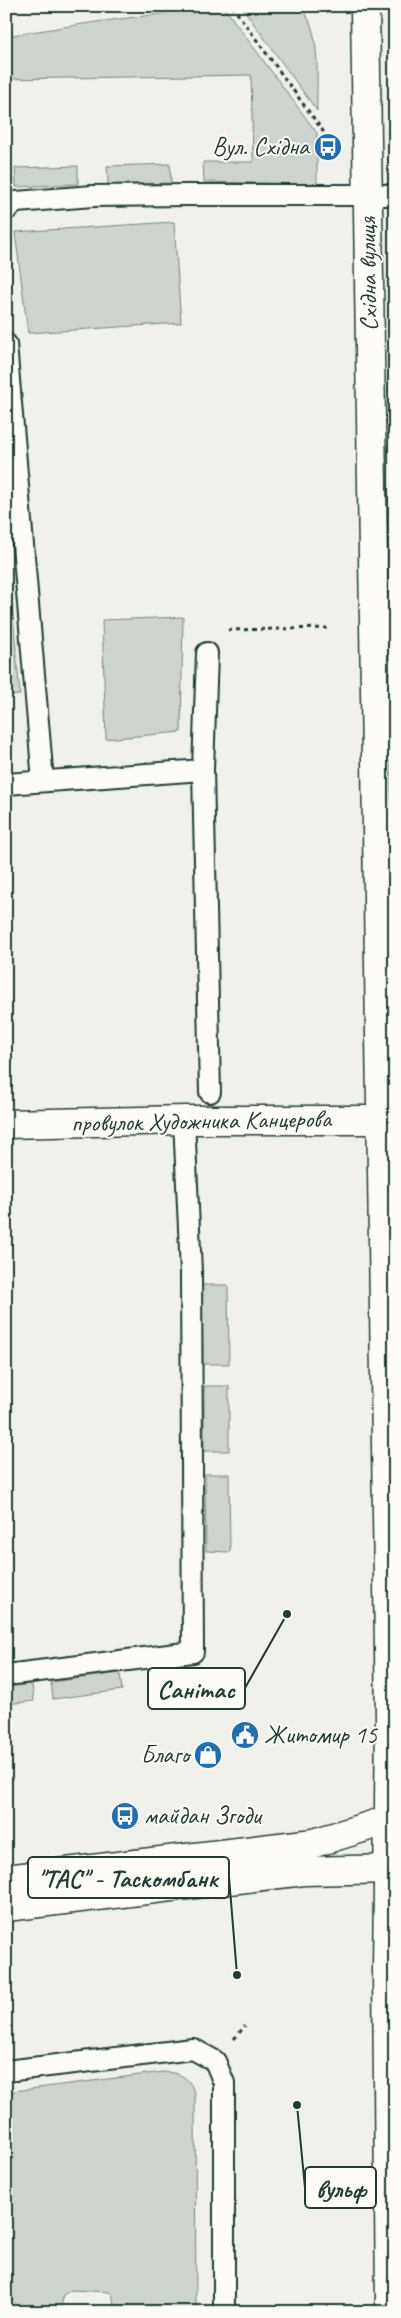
<svg xmlns="http://www.w3.org/2000/svg" width="401" height="2318" font-family="Caveat,sans-serif">
<rect width="100%" height="100%" fill="#f0f1eb"/>
<filter id="ink" filterUnits="userSpaceOnUse"><feTurbulence type="fractalNoise" baseFrequency=".02" numOctaves="2"/><feDisplacementMap in="SourceGraphic" scale="10" xChannelSelector="R" yChannelSelector="G"/><feConvolveMatrix kernelMatrix="1 2 1 2 8 2 1 2 1" color-interpolation-filters="sRGB"/></filter>
<g filter="url(#ink)">
<path fill="#cdd3cd" stroke="#768880" d="M 223,6 L 317,133 L 317,184 L 204,182 L 203,162 L 253,162 L 251,75 L 6,79 L 6,36 L 96,22 Z
M 241,6 L 298,6 C 323,24 316,83 317,111 Z
M 170,164 L 171,183 L 108,185 L 107,166 Z
M 78,166 L 78,184 L 16,187 L 15,168 Z
M 174,222 L 181,323 L 28,333 L 15,232 Z
M 6,604 L 12,604 L 20,695 L 6,696 Z
M 183,617 L 181,732 L 106,739 L 102,620 Z
M 202,1285 L 228,1285 L 229,1364 L 203,1364 Z
M 204,1386 L 229,1386 L 229,1451 L 204,1451 Z
M 205,1474 L 229,1474 L 230,1552 L 206,1551 Z
M 120,1673 L 122,1690 L 53,1699 L 51,1682 Z
M 32,1684 L 34,1701 L 6,1704 L 6,1687 Z
M 163,2072 C 181,2073 190,2077 195,2095 L 196,2312 L 114,2312 L 113,2296 L 109,2292 L 71,2290 L 63,2295 L 61,2312 L 6,2312 L 6,2092 Z"/>
<g fill="none" stroke-linecap="round" stroke-linejoin="round">
<defs>
<path id="lane" d="M 6,210 L 16,202 L 93,196 L 187,195 L 395,195
M 6,344 L 43,781
M 375,750 L 395,748
M 203,770 L 207,653
M 6,784 L 203,770 L 210,1092
M 6,1675 L 193,1652 L 191,1272 L 184,1120
M 6,2071 L 193,2049 L 215,2061 L 224,2083 L 224,2312"/>
<path id="street" d="M 6,1124 L 184,1120 L 395,1120"/>
<path id="secondary" d="M 365,6 L 390,1719 L 387,1970 L 390,2312"/>
<path id="primary" d="M 6,1879 L 314,1843 L 395,1818
M 6,1907 L 304,1871 L 395,1869"/>
</defs>
<use href="#lane" stroke="#1f3d34" stroke-width="24"/>
<use href="#street" stroke="#1f3d34" stroke-width="31"/>
<use href="#secondary" stroke="#1f3d34" stroke-width="31"/>
<use href="#primary" stroke="#1f3d34" stroke-width="31"/>
<path stroke="#1f3d34" stroke-width="3" stroke-dasharray="4 4" stroke-linecap="butt" d="M 232,6 L 328,138
M 228,630 L 327,628
M 234,2039 L 245,2026"/>
<use href="#lane" stroke="#fdfcf7" stroke-width="20"/>
<use href="#street" stroke="#fdfcf7" stroke-width="28"/>
<use href="#secondary" stroke="#fdfcf7" stroke-width="28"/>
<use href="#primary" stroke="#fdfcf7" stroke-width="28"/>
</g>
</g>
<defs>
<symbol id="bus-disc" viewBox="-11 -11 22 22"><circle r="9.5" fill="#1f6fb2" stroke="#fdfcf7"/><path d="M-5-6H5V4H4V6H2V4H-2V6H-4V4H-5ZM-3.5-4V0h7V-4ZM-3.5 1.2v1.5H-2V1.2ZM2 1.2v1.5H3.5V1.2Z" fill="#fff"/></symbol>
<symbol id="civic-disc" viewBox="-11 -11 22 22"><circle r="9.5" fill="#1f6fb2" stroke="#fdfcf7"/><path d="M-.6-6.5H3V-4.5H.6V-3L4-1V1h2V6H-6V1h2V-1L-.6-3ZM-1.2 2.5V6h2.4V2.5Z" fill="#fff"/></symbol>
<symbol id="shop-disc" viewBox="-11 -11 22 22"><circle r="9.5" fill="#1f6fb2" stroke="#fdfcf7"/><path d="M-5-2.5h2.3a2.7 3.5 0 0 1 5.4 0H5L5.5 6h-11ZM-1.5-2.5h3a1.5 2.3 0 0 0-3 0Z" fill="#fff"/></symbol>
</defs>
<g fill-rule="evenodd">
<use href="#bus-disc" x="312" y="131" width="32" height="32"/>
<use href="#civic-disc" x="229" y="1719" width="32" height="32"/>
<use href="#shop-disc" x="192" y="1739" width="32" height="32"/>
<use href="#bus-disc" x="109" y="1800" width="32" height="32"/>
</g>
<g text-anchor="middle" dominant-baseline="central" stroke-width="4" stroke-linejoin="round" paint-order="stroke">
<g font-size="25" fill="#1f3d34" stroke="#fdfcf7" text-anchor="end">
<text x="309" y="147">Вул. Східна</text>
<text x="264" y="1735" text-anchor="start">Житомир 15</text>
<text x="189" y="1755">Благо</text>
<text x="144" y="1816" text-anchor="start">майдан Згоди</text>
</g>
<g font-size="25" fill="#1f3d34" stroke="#fdfcf7">
<text transform="translate(368 274) rotate(-91)">Східна вулиця</text>
<text transform="translate(201 1121) rotate(-1)">провулок Художника Канцерова</text>
</g>
</g>
<path fill="none" stroke="#1f3d34" stroke-width="2" d="M287 1614L245 1688M237 1975L229 1877M297 2105L305 2188"/>
<g fill="#1f3d34" stroke="#fdfcf7" stroke-width="2">
<circle cx="287" cy="1614" r="5"/>
<circle cx="237" cy="1975" r="5"/>
<circle cx="297" cy="2105" r="5"/>
</g>
<g fill="#fdfcf7" stroke="#1f3d34" stroke-width="2">
<rect x="148" y="1668" width="97" height="41" rx="5"/>
<rect x="28" y="1857" width="201" height="41" rx="5"/>
<rect x="305" y="2167" width="71" height="41" rx="5"/>
</g>
<g font-size="26" text-anchor="middle" font-weight="bold" fill="#1f3d34">
<text x="196" y="1698">Санітас</text>
<text x="128" y="1887">"ТАС" - Таскомбанк</text>
<text x="341" y="2197">вульф</text>
</g>
<rect width="401" height="2318" fill="none" stroke="#fdfcf7" stroke-width="25"/>
<rect x="12" y="12" width="376" height="2293" fill="none" stroke="#1f3d34" stroke-width="2" filter="url(#ink)"/>
</svg>
